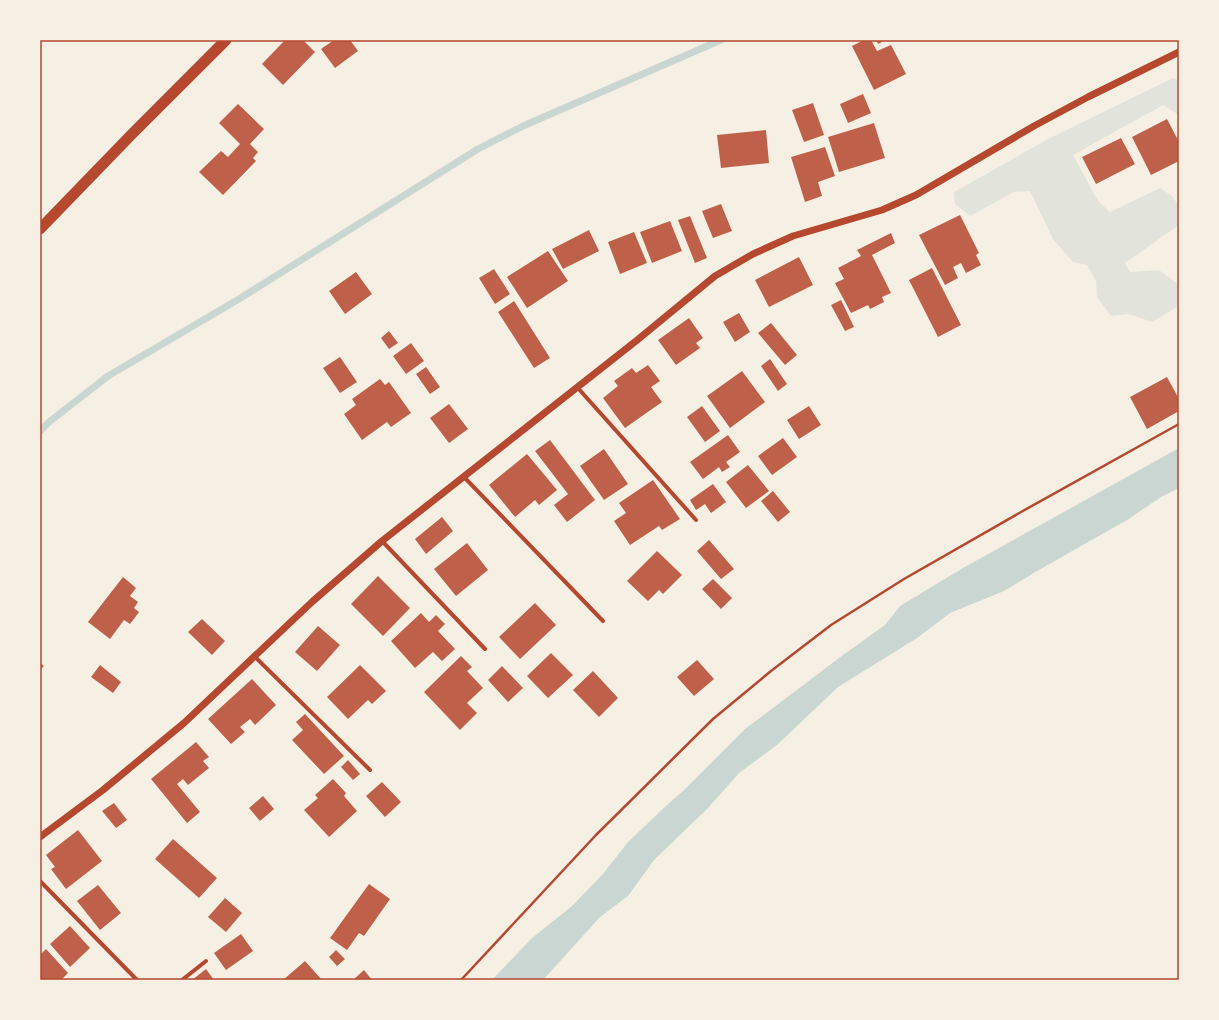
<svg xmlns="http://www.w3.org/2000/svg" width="1219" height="1020" font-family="Literata,serif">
<rect width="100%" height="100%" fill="#f6efe4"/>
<path fill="#e2e4dc" d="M 1173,78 L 1179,80 L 1179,115 L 1163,105 L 1073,155 L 1098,201 L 1110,212 L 1160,188 L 1172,196 L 1179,206 L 1179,225 L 1125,263 L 1130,272 L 1159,270 L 1179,285 L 1179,301 L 1177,307 L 1152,322 L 1129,314 L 1111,316 L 1097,297 L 1096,281 L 1087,265 L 1073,262 L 1053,239 L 1030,191 L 1014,192 L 970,216 L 955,204 L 954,192 L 1048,139 Z"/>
<path fill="#c9d6d2" d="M 1179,448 L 1179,488 L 1161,497 L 1127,520 L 1037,571 L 1004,591 L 950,613 L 917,638 L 838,687 L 778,744 L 739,773 L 708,808 L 654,860 L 628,896 L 600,917 L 543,980 L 492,980 L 531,939 L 572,906 L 603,874 L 628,842 L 667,805 L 683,791 L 745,729 L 843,655 L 885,625 L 900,606 L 963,568 Z"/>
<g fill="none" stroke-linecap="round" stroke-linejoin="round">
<path stroke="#c9d6d2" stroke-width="7" d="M 40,431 L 49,422 L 108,376 L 239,299 L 478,149 L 523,126 L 721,40"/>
</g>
<path fill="#bf614a" d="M 285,40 L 303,40 L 315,52 L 283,85 L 262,64 Z
M 334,40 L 350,40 L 358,51 L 335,68 L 321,49 Z
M 864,40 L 871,40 L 877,51 L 891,45 L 906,74 L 874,90 L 852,46 Z
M 876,40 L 885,40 L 878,44 Z
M 863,94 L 871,113 L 848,123 L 840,104 Z
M 813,103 L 824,135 L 804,142 L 792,110 Z
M 238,104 L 264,129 L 250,144 L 258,152 L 253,158 L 256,161 L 223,195 L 199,172 L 221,151 L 228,157 L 240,144 L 219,123 Z
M 1167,119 L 1179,142 L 1179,161 L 1151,175 L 1132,137 Z
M 874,123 L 885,158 L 839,172 L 828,137 Z
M 766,130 L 769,163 L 721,168 L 717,135 Z
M 1121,138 L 1135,164 L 1096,184 L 1082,157 Z
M 825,147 L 835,176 L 818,182 L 822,196 L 805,202 L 791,157 Z
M 721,204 L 732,231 L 713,238 L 702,211 Z
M 960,215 L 979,253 L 976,255 L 981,265 L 966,273 L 961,263 L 953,267 L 958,278 L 945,285 L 919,235 Z
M 690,216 L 707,258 L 695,263 L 678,220 Z
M 670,221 L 682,251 L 652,263 L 640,232 Z
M 589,230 L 599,251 L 563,269 L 552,249 Z
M 634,232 L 647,263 L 620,274 L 608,242 Z
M 891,233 L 895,243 L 872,255 L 891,293 L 882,297 L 884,302 L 870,309 L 868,305 L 851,313 L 835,283 L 844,279 L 838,268 L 861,256 L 857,250 Z
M 548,251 L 568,281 L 527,308 L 507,277 Z
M 799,257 L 813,285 L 769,307 L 755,280 Z
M 932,268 L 961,325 L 938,337 L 909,280 Z
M 494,269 L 510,294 L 495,304 L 479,278 Z
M 356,272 L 372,294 L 345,314 L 329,291 Z
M 841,300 L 854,327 L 845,331 L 831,305 Z
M 514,301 L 550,358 L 534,368 L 498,312 Z
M 739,313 L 750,332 L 735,342 L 723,322 Z
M 689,318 L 703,338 L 696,343 L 700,348 L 676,365 L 658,340 Z
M 771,323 L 797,355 L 785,365 L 758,333 Z
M 389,331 L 398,343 L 389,349 L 381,338 Z
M 411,343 L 424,361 L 406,374 L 393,356 Z
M 340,357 L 357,382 L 340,393 L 323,368 Z
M 770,359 L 787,384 L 778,391 L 761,366 Z
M 648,365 L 660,381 L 651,387 L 662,402 L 625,428 L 603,398 L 618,386 L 614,381 L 632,368 L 636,373 Z
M 426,367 L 440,387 L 430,394 L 416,374 Z
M 742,371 L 765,402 L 730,428 L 707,396 Z
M 1167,377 L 1179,399 L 1179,411 L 1147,429 L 1130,397 Z
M 380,379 L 385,385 L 389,382 L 411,413 L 391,427 L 387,422 L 362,440 L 344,414 L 356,405 L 352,399 Z
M 449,404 L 468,429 L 449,443 L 430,418 Z
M 702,406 L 720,431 L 705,442 L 687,417 Z
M 809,406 L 821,425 L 799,439 L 787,420 Z
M 728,435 L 740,452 L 726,462 L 730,467 L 722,472 L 719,467 L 703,479 L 690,462 Z
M 783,438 L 797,457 L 772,475 L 758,456 Z
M 550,440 L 595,500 L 567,522 L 554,505 L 568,494 L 535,451 Z
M 604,449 L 628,484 L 604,500 L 580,466 Z
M 527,454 L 557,490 L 539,505 L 535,500 L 515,517 L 489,485 Z
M 748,465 L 769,491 L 746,508 L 726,482 Z
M 653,480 L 680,519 L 662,530 L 659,526 L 630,545 L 614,521 L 626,513 L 619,503 Z
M 713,484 L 726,502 L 711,513 L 705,504 L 696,510 L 690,500 Z
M 773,491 L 790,512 L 778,522 L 761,501 Z
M 442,517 L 453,531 L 426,554 L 415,539 Z
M 709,540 L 734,569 L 721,579 L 697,551 Z
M 467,543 L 488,570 L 456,596 L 434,569 Z
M 657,551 L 682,575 L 663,594 L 659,590 L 648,601 L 627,581 Z
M 378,576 L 410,608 L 383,636 L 351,604 Z
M 123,577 L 136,588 L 130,596 L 138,602 L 134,608 L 139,612 L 130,624 L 124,620 L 110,639 L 88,622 Z
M 713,579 L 732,598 L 721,609 L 702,589 Z
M 535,603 L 556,625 L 520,659 L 499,637 Z
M 421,613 L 429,622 L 436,615 L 445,624 L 438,631 L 455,649 L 442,661 L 433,652 L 415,668 L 391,641 Z
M 202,619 L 225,641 L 212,655 L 188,632 Z
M 318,626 L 340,645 L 317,671 L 295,652 Z
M 551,653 L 573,675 L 548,698 L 527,676 Z
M 461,656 L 472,667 L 467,671 L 483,688 L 467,703 L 477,713 L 460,730 L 424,692 Z
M 697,660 L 714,679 L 694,696 L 677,677 Z
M 40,663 L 44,666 L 40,670 Z
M 100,665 L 121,682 L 113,693 L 91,677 Z
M 360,665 L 386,691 L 372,704 L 368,700 L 348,719 L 327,697 Z
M 502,666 L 523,688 L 508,702 L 488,680 Z
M 593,671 L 618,698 L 599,717 L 573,690 Z
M 252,679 L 276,705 L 255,725 L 250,719 L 240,727 L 245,732 L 231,744 L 208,719 Z
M 305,714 L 344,756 L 324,774 L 292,740 L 303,730 L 296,722 Z
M 196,742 L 209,757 L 203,761 L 209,768 L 188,785 L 183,779 L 177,784 L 200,812 L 187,823 L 151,779 Z
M 348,760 L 360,774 L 353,780 L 341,767 Z
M 333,779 L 346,793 L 344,796 L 357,811 L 329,837 L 304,810 L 318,798 L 315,795 Z
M 382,782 L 401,802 L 385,817 L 366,796 Z
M 263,796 L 274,809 L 260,821 L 249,808 Z
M 114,803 L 127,820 L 116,828 L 102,811 Z
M 78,830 L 102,861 L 66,889 L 51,869 L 55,867 L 46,855 Z
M 173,839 L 217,878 L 199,898 L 155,859 Z
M 369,884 L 390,899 L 364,936 L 359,933 L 347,950 L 330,938 Z
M 98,885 L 121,913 L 100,930 L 77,901 Z
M 225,898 L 242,913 L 226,932 L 208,917 Z
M 70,926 L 90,948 L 70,967 L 50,944 Z
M 241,934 L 253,951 L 226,970 L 214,953 Z
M 46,949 L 68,973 L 61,980 L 40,980 L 40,955 Z
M 336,950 L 345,959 L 337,966 L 329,957 Z
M 305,961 L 322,980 L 283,980 Z
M 206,969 L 214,980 L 192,980 Z
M 364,970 L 372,980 L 353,980 Z"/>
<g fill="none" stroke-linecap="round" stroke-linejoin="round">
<path stroke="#b5482f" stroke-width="2.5" d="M 461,980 L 596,835 L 713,719 L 771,671 L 831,625 L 904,579 L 1021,512 L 1179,424"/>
<path stroke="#b5482f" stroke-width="4" d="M 577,387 L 696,520
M 463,476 L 603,621
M 382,541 L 485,649
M 254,656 L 370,770
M 40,881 L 137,980
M 182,980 L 206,961"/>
<path stroke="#b5482f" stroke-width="7" d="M 40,837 L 103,790 L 184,723 L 313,601 L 382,541 L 636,341 L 715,276 L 753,254 L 793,236 L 882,210 L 916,195 L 1034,126 L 1088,97 L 1179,52"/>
<path stroke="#b5482f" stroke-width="11" d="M 40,229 L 132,134 L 226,40"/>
</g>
<rect width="1219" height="1020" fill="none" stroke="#f6efe4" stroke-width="82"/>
<rect x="41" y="41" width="1137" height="938" fill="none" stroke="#b5482f" stroke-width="1.5"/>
</svg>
